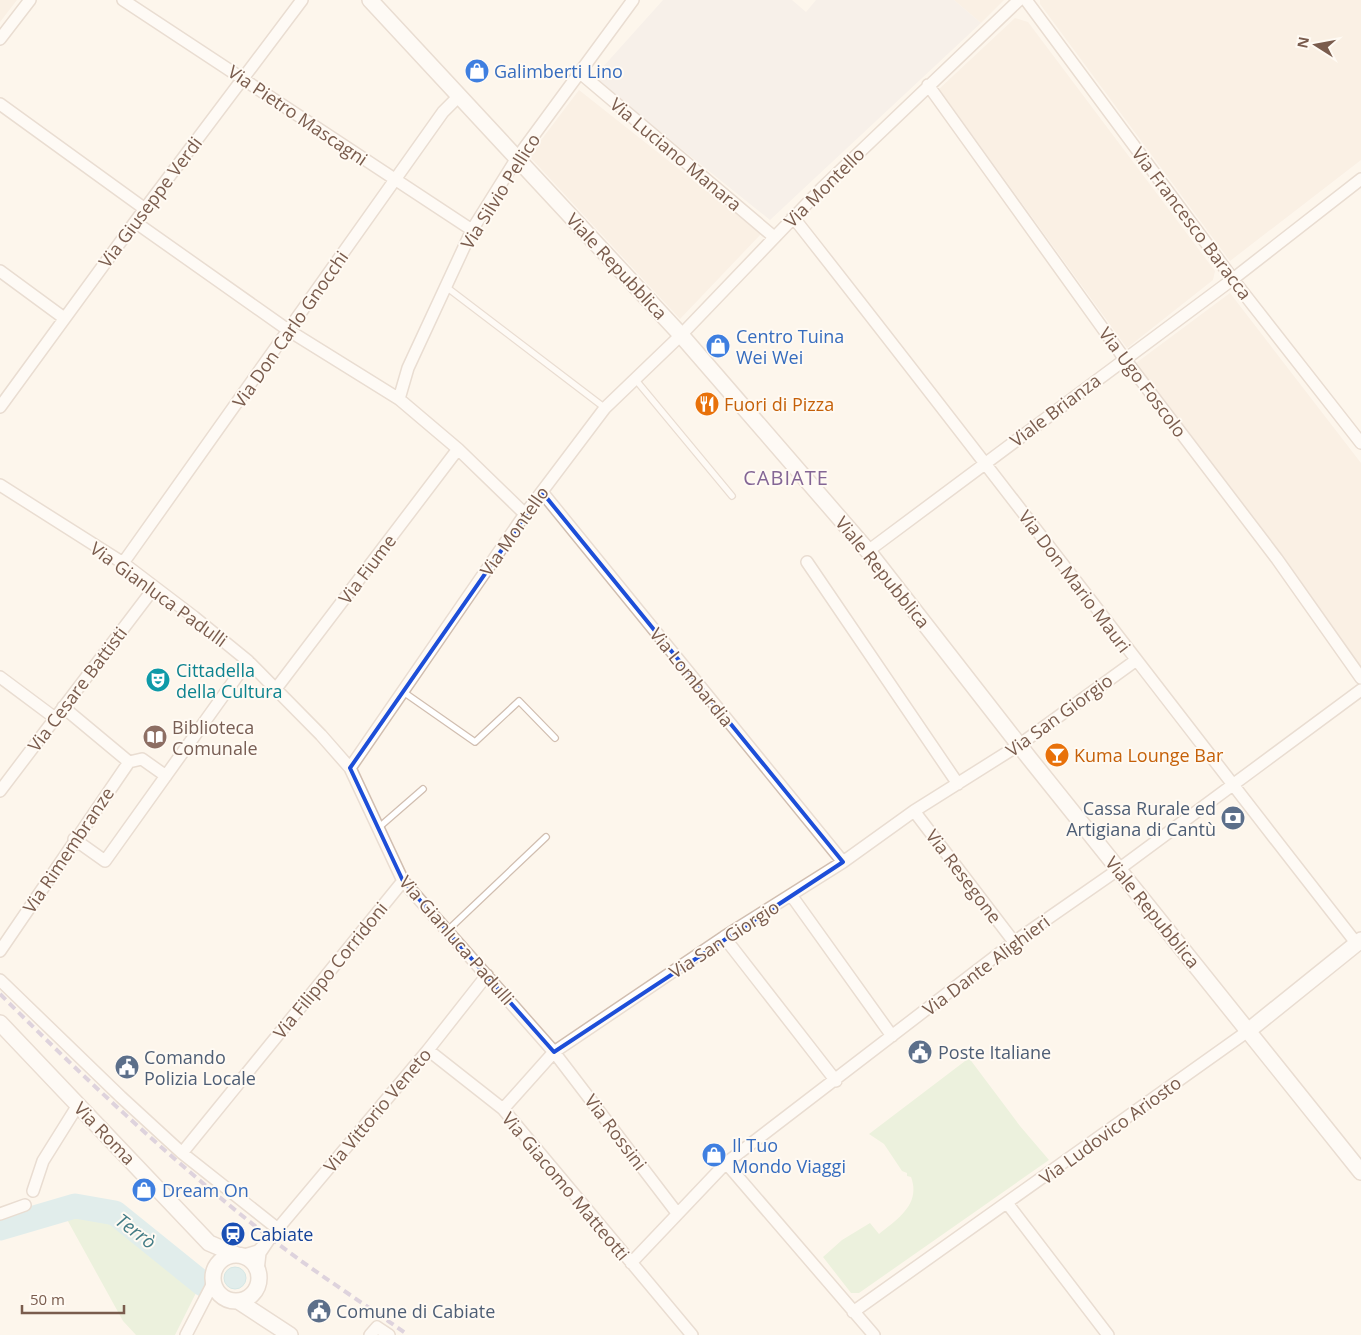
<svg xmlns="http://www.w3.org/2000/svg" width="1361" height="1335" font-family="'Open Sans',sans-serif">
<rect width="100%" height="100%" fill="#fdf6ec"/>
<path fill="#f5e8da" d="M 0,0 L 17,0 L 0,22 Z
M 954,0 L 1004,0 L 981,23 Z
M 1040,0 L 1361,0 L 1361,160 L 1230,261 L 1040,4 Z
M 1015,18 L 1028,22 L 1215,271 L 1213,280 L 1127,348 L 939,89 Z
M 579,90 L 761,234 L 680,319 L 529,156 Z
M 1230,293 L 1361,463 L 1361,668 L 1136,363 Z"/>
<path fill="#efe9e4" d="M 663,0 L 792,0 L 806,12 L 816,0 L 954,0 L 981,23 L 770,220 L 593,78 Z"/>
<path fill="#d8ecc9" d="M 969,1058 L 1020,1126 L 1049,1160 L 859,1293 L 851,1293 L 823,1257 L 842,1240 L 870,1223 L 879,1234 C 898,1219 921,1204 911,1177 L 907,1176 L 907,1173 L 902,1171 L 884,1144 L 869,1134 Z
M 73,1213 L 100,1215 L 118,1220 L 200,1285 L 175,1335 L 136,1335 L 123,1321 L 64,1214 Z"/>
<path fill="#bfe3e8" stroke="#a5d3da" d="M224 1278a11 11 0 1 1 22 0a11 11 0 1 1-22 0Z"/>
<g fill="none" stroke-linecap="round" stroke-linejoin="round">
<path stroke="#bfe3e8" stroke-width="25" d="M 0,1228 L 75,1206 L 115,1213 L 203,1284"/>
<defs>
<path id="service" d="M 445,286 L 605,408
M 635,379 L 732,496
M 402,691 L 475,742 L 519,701 L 555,738
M 377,829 L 423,789
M 447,931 L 546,837"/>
<path id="minor" d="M 123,0 L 472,230
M 1026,0 L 1238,286 L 1361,443
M 0,39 L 30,0
M 579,72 L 774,237
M 928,85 L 1124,358 L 1277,559 L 1361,678
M 0,104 L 145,209
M 793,217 C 983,458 1168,703 1357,944
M 135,222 L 288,330 L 399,399 L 458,449 L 525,514
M 0,271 L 64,318
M 399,399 L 408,368 L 472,230 L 517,158 L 633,0
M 0,407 L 135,222 L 302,0
M 0,485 L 123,563 L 194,617 L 248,661 L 321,735 L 350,768 L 403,881 L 554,1052 L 677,1213
M 542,492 L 843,862
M 868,551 L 1233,279 L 1361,179
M 807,562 L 958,784
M 123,563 L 443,112 L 459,96
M 0,677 L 55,718
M 275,690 L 458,449
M 63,707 L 129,762
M 350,768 L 525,514 L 605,408 L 681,335 L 821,189 L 1019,0
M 0,791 L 154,588
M 914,811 L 1014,942
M 74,839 L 105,861 L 248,661
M 791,895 L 892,1036
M 724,937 L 836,1081
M 0,951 L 129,762 L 142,759 L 166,776
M 0,980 L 121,1097 L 182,1153 L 278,1229
M 428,1050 L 503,1109 L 692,1335
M 503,1109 L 554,1052 L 724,937 L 843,862 L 914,811 L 1019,745 L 1135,661
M 182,1153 L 403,881
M 726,1163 L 874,1335
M 33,1191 L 43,1161 L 78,1105
M 1007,1203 L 1108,1335
M 0,1214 L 25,1205
M 241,1256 L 258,1251 L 264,1245
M 631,1263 L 726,1163 L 1014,942 L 1119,869 L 1361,690
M 258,1271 L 260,1253 L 270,1238 L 428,1050 L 487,975
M 853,1312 L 1248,1031
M 186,1335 L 213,1283
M 370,1335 L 377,1327 L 389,1335"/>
<path id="tertiary" d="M 370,0 L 681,335 L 868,551 L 1030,759 L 1361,1172
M 0,1023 L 209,1243 L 237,1255
M 1248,1031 L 1361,940
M213 1278a23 23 0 1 1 46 0a23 23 0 1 1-46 0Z
M 238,1301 L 290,1335"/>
</defs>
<use href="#service" stroke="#d1beb0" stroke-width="8"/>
<use href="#minor" stroke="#d1beb0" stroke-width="14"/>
<use href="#tertiary" stroke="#d1beb0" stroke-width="18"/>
<use href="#service" stroke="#fff" stroke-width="5.5"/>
<use href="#minor" stroke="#fff" stroke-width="11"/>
<use href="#tertiary" stroke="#fff" stroke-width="15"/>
<path stroke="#b9a8c9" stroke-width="4" stroke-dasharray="8 5" stroke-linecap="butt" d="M 0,994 C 86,1080 173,1162 269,1237 C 314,1272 362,1302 408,1335"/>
</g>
<path d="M0 0H1361V1335H0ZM 542,492 L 843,862 L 554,1052 L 403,881 L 350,768 Z" fill="#fdf6ec" fill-opacity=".55" fill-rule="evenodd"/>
<path fill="none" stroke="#1d4ed8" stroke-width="4" stroke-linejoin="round" d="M 542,492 L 843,862 L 554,1052 L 403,881 L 350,768 Z"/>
<defs>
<symbol id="shop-disc" viewBox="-11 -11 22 22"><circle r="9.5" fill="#3f7fe0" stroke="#fffaf3"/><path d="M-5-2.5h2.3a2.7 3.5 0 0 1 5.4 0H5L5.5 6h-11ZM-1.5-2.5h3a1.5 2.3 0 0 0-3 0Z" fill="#fff"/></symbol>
<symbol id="restaurant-disc" viewBox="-11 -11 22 22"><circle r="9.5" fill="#e8710a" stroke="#fffaf3"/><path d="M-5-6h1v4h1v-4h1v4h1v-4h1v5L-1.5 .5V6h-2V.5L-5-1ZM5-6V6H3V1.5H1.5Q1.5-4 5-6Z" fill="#fff"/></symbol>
<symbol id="theatre-disc" viewBox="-11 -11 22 22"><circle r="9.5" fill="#0f9aa8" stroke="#fffaf3"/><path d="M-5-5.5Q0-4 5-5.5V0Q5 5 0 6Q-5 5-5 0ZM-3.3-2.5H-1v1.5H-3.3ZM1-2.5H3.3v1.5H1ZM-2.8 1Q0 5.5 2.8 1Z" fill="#fff"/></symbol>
<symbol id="library-disc" viewBox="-11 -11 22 22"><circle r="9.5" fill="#8d6e63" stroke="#fffaf3"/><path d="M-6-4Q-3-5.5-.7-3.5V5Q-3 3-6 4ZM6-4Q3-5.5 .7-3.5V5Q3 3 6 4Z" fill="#fff"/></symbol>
<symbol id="bar-disc" viewBox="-11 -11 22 22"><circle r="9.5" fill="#e8710a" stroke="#fffaf3"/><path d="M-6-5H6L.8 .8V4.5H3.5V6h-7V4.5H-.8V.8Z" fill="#fff"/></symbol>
<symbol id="bank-disc" viewBox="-11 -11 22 22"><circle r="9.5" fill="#5c6f8a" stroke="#fffaf3"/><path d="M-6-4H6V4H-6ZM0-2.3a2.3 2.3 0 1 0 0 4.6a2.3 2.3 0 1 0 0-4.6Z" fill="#fff"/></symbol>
<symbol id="civic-disc" viewBox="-11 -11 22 22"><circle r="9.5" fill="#5c6f8a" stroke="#fffaf3"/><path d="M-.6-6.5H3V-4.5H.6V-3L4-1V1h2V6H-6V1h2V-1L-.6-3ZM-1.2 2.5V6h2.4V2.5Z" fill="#fff"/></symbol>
<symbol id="station-disc" viewBox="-11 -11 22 22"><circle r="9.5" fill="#1a4fb4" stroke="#fffaf3"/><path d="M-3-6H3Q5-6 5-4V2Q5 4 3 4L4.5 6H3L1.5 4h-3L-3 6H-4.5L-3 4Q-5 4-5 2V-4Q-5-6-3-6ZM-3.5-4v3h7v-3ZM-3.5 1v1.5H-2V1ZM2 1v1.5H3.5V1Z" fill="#fff"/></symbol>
</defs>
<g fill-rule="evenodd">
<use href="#shop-disc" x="463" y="57" width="28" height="28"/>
<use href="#shop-disc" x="704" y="332" width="28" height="28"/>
<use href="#restaurant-disc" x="693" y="390" width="28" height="28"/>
<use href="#theatre-disc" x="144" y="666" width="28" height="28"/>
<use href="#library-disc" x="141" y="723" width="28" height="28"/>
<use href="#bar-disc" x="1043" y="741" width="28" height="28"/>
<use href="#bank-disc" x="1219" y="804" width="28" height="28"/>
<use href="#civic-disc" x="906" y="1038" width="28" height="28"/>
<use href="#civic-disc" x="113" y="1053" width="28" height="28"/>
<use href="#shop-disc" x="700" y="1141" width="28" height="28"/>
<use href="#shop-disc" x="130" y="1176" width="28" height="28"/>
<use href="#station-disc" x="219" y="1220" width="28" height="28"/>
<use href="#civic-disc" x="305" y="1297" width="28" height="28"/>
</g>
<g text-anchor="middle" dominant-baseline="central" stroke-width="4" stroke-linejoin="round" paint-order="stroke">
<g font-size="18" fill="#366cbe" stroke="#fffaf3" text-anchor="start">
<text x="494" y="71">Galimberti Lino</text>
<text x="736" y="336">Centro Tuina<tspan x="736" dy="21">Wei Wei</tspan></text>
<text x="732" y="1145">Il Tuo<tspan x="732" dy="21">Mondo Viaggi</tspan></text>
<text x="162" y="1190">Dream On</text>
</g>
<g font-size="18" fill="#7a5c4d" stroke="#fffaf3">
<text transform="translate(298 115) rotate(34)">Via Pietro Mascagni</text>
<text transform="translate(676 154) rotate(40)">Via Luciano Manara</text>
<text transform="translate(824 187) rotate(-45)">Via Montello</text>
<text transform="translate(500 191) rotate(-58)">Via Silvio Pellico</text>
<text transform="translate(150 202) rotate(-53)">Via Giuseppe Verdi</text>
<text transform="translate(1192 223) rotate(53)">Via Francesco Baracca</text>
<text transform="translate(617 266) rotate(47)">Viale Repubblica</text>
<text transform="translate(290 329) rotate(-55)">Via Don Carlo Gnocchi</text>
<text transform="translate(1143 382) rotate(53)">Via Ugo Foscolo</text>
<text transform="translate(1055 410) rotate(-37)">Viale Brianza</text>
<text transform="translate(514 531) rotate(-55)">Via Montello</text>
<text transform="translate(367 569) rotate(-53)">Via Fiume</text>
<text transform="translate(883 572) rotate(51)">Viale Repubblica</text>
<text transform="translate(1075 581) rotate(53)">Via Don Mario Mauri</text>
<text transform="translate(159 594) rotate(36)">Via Gianluca Padulli</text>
<text transform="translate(692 677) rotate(51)">Via Lombardia</text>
<text transform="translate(77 689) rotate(-53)">Via Cesare Battisti</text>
<text transform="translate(1059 715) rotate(-36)">Via San Giorgio</text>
<text transform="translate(68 850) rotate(-56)">Via Rimembranze</text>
<text transform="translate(964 876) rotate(53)">Via Resegone</text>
<text transform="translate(1153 912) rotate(51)">Viale Repubblica</text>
<text transform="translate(724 939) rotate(-33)">Via San Giorgio</text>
<text transform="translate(457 940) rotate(49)">Via Gianluca Padulli</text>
<text transform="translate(986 965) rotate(-37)">Via Dante Alighieri</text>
<text transform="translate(330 970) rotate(-51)">Via Filippo Corridoni</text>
<text transform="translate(377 1110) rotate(-50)">Via Vittorio Veneto</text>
<text transform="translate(1110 1130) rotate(-36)">Via Ludovico Ariosto</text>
<text transform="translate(616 1132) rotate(53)">Via Rossini</text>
<text transform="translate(105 1133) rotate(46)">Via Roma</text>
<text transform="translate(566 1186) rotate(50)">Via Giacomo Matteotti</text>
</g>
<g font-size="18" fill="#c56008" stroke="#fffaf3" text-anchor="start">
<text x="724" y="404">Fuori di Pizza</text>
<text x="1074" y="755">Kuma Lounge Bar</text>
</g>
<g font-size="18" fill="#0d838f" stroke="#fffaf3" text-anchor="start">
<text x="176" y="670">Cittadella<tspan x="176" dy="21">della Cultura</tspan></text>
</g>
<g font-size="18" fill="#785e54" stroke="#fffaf3" text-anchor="start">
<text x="172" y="727">Biblioteca<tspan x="172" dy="21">Comunale</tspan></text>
</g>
<g font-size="18" fill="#4e5e75" stroke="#fffaf3" text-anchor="start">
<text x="1216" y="808" text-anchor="end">Cassa Rurale ed<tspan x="1216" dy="21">Artigiana di Cantù</tspan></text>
<text x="938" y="1052">Poste Italiane</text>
<text x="144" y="1057">Comando<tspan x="144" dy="21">Polizia Locale</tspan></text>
<text x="336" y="1311">Comune di Cabiate</text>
</g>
<g font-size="18" fill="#164399" stroke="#fffaf3" text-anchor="start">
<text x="250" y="1234">Cabiate</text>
</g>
<g font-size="19" font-style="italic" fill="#437c86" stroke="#fffaf3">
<text transform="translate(136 1231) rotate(37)">Terrò</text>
</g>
<g font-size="20" letter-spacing="1" fill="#846695" stroke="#fffaf3">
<text x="786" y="477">CABIATE</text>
</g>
</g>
<g transform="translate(1316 45) rotate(281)" stroke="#fffaf3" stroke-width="4" paint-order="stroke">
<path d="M0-4L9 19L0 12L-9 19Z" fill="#7a5c4d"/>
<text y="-8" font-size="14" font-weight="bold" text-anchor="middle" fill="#7a5c4d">N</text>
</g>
<path d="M22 1305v8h102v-8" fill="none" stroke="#7a5c4d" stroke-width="2.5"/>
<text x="30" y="1305" font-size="15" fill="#7a5c4d" stroke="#fffaf3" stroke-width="4" paint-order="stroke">50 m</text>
</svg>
